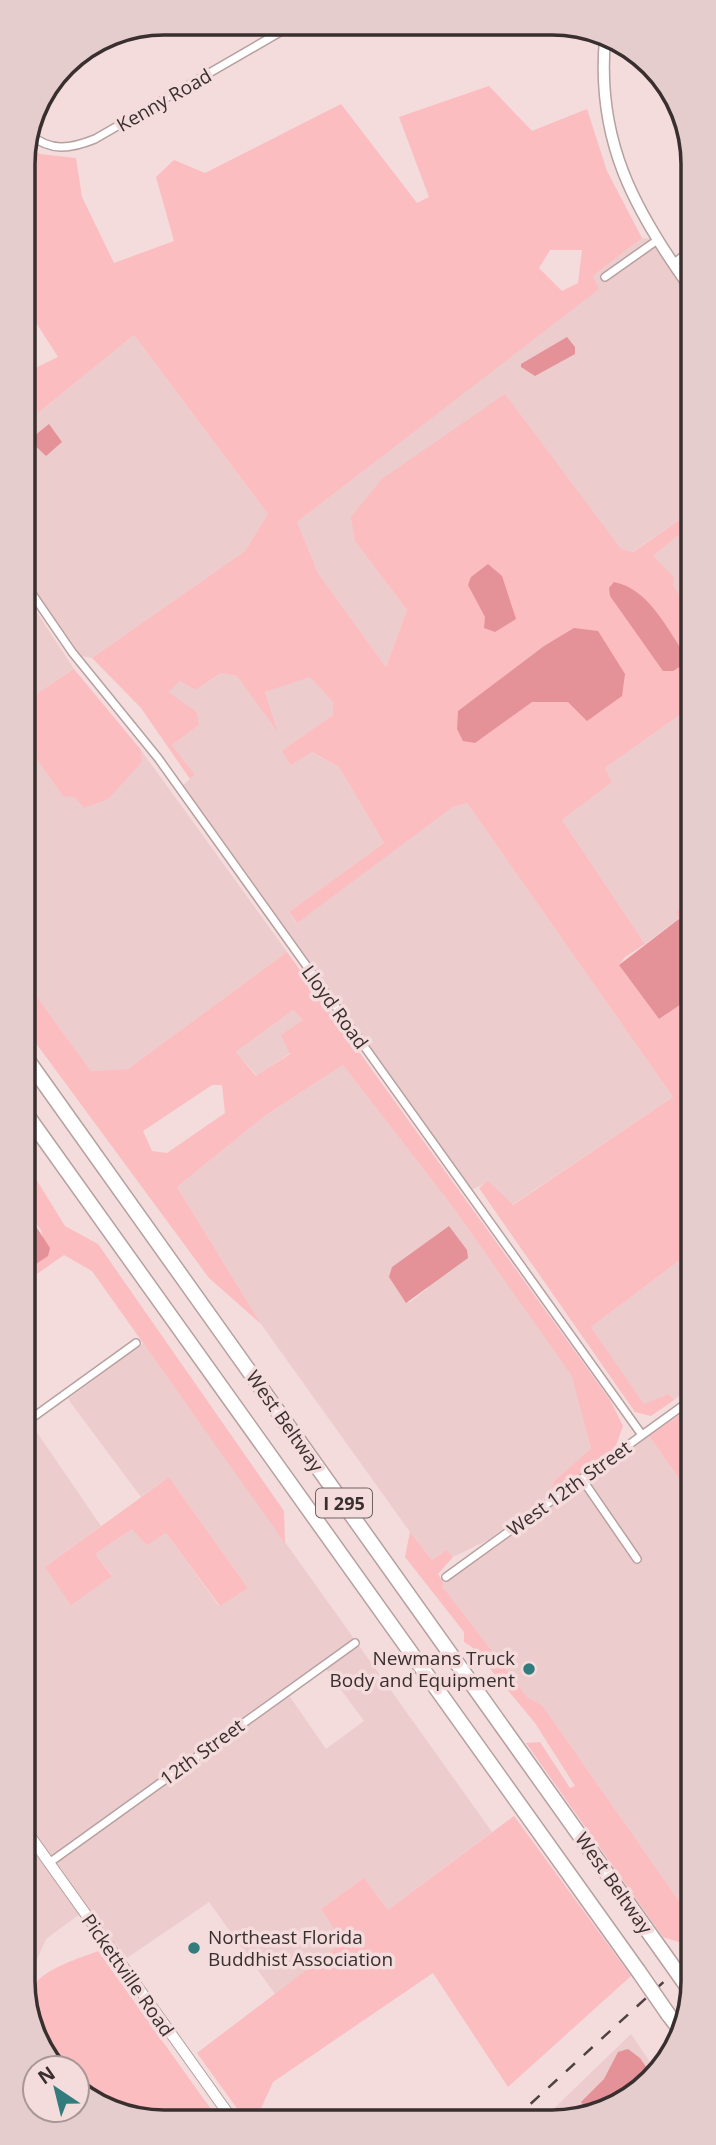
<svg xmlns="http://www.w3.org/2000/svg" width="716" height="2145" font-family="'Open Sans',sans-serif">
<rect width="100%" height="100%" fill="#f4dbdc"/>
<path fill="#edcccd" fill-rule="evenodd" d="M 642,238 L 649,239 L 691,299 L 691,512 L 632,552 L 621,549 L 355,541 L 407,610 L 386,667 L 318,573 L 297,522 L 598,289 L 593,276 Z
M 134,335 L 268,514 L 245,551 L 92,658 L 81,656 L 24,575 L 23,471 L 32,467 L 23,456 L 23,425 Z
M 691,525 L 691,601 L 683,601 L 653,556 Z
M 24,593 L 74,669 L 24,702 Z
M 221,673 L 237,676 L 277,728 L 265,692 L 311,676 L 333,702 L 333,715 L 283,751 L 311,752 L 339,767 L 384,843 L 289,912 L 296,923 L 453,807 L 467,803 L 673,1097 L 512,1205 L 488,1182 L 471,1190 L 183,785 L 195,775 L 172,745 L 199,725 L 197,712 L 167,692 L 180,681 L 195,690 Z
M 691,707 L 692,901 L 676,912 L 679,919 L 645,944 L 562,820 L 611,782 L 605,768 Z
M 24,741 L 63,795 L 142,762 L 141,750 L 287,952 L 128,1069 L 91,1071 L 24,979 Z
M 293,1010 L 303,1020 L 290,1053 L 257,1076 L 236,1052 Z
M 343,1065 L 455,1210 L 573,1376 L 591,1450 L 554,1481 L 551,1495 L 488,1540 L 453,1557 L 447,1550 L 432,1560 L 410,1532 L 261,1324 L 177,1187 L 266,1115 ZM 449,1226 L 428,1288 L 409,1303 L 392,1267 Z
M 692,1251 L 692,1385 L 674,1400 L 669,1394 L 644,1405 L 591,1327 Z
M 143,1343 L 492,1832 L 388,1910 L 364,1878 L 321,1909 L 344,1942 L 275,1994 L 209,1902 L 124,1960 L 25,1820 L 25,1415 L 101,1526 L 45,1567 L 112,1575 L 95,1554 L 132,1529 L 166,1533 L 219,1606 L 248,1588 L 169,1477 L 141,1497 L 68,1399 ZM 325,1668 L 364,1721 L 326,1749 L 288,1694 Z
M 649,1436 L 692,1497 L 693,1921 L 542,1705 L 528,1698 L 441,1585 Z
M 25,1836 L 80,1914 L 46,1939 L 34,1966 L 25,1971 Z
M 631,2034 L 658,2074 L 579,2120 L 542,2120 Z"/>
<path fill="#fbbdc0" fill-rule="evenodd" d="M 489,86 L 532,131 L 587,109 L 607,171 L 642,238 L 593,276 L 599,289 L 297,522 L 318,573 L 386,667 L 407,610 L 355,541 L 351,517 L 382,479 L 505,394 L 621,549 L 633,552 L 691,512 L 691,525 L 653,556 L 674,577 L 673,585 L 683,601 L 691,601 L 691,707 L 605,768 L 612,782 L 562,820 L 645,944 L 625,957 L 619,965 L 659,1019 L 692,997 L 692,1251 L 591,1327 L 644,1404 L 669,1394 L 674,1400 L 651,1416 L 635,1412 L 479,1188 L 488,1181 L 513,1205 L 673,1097 L 467,803 L 453,807 L 297,923 L 289,912 L 384,843 L 339,767 L 312,752 L 291,765 L 282,751 L 333,715 L 333,702 L 310,677 L 265,692 L 278,732 L 237,676 L 221,673 L 195,690 L 180,681 L 168,692 L 197,712 L 199,725 L 172,745 L 195,775 L 190,779 L 141,708 L 92,658 L 245,551 L 268,514 L 134,335 L 23,425 L 23,374 L 58,357 L 23,302 L 23,155 L 26,143 L 40,154 L 76,158 L 82,197 L 114,263 L 174,241 L 156,177 L 174,160 L 205,173 L 341,104 L 417,203 L 429,197 L 399,117 ZM 550,250 L 582,250 L 578,283 L 562,291 L 539,268 ZM 574,629 L 568,702 L 533,702 L 459,711 L 544,646 Z
M 74,669 L 141,750 L 142,762 L 108,799 L 84,808 L 75,797 L 63,796 L 24,741 L 24,702 Z
M 692,901 L 692,991 L 687,936 L 676,912 Z
M 287,952 L 610,1400 L 623,1426 L 615,1448 L 551,1495 L 554,1481 L 591,1449 L 572,1376 L 455,1210 L 343,1065 L 266,1115 L 177,1187 L 261,1324 L 209,1278 L 24,1027 L 24,979 L 91,1071 L 128,1069 ZM 293,1010 L 303,1020 L 281,1035 L 290,1054 L 256,1076 L 236,1052 ZM 212,1085 L 222,1085 L 225,1113 L 167,1153 L 152,1151 L 143,1131 Z
M 36,1179 L 65,1226 L 98,1244 L 284,1511 L 285,1543 L 92,1271 L 64,1255 L 24,1283 L 24,1272 L 47,1256 L 41,1230 L 24,1208 L 24,1187 Z
M 692,1406 L 692,1497 L 649,1436 Z
M 169,1477 L 248,1588 L 220,1606 L 166,1533 L 147,1545 L 132,1529 L 95,1554 L 112,1576 L 71,1605 L 45,1567 Z
M 410,1532 L 432,1560 L 447,1550 L 453,1557 L 438,1574 L 444,1584 L 442,1586 L 528,1698 L 542,1705 L 693,1921 L 693,1937 L 685,1944 L 663,1937 L 526,1743 L 540,1742 L 570,1788 L 575,1786 L 535,1723 L 472,1647 L 464,1642 L 464,1632 L 405,1557 Z
M 514,1816 L 631,1976 L 508,2087 L 433,1973 L 273,2082 L 258,2115 L 244,2118 L 197,2053 L 343,1942 L 321,1909 L 364,1878 L 388,1910 Z
M 98,1951 L 218,2119 L 136,2119 L 77,2088 L 77,2068 L 57,2068 L 25,2008 C 25,1973 73,1961 98,1951 Z"/>
<path fill="#e49197" d="M 567,337 L 575,347 L 575,354 L 535,376 L 521,367 L 521,364 Z
M 49,424 L 62,442 L 46,456 L 29,440 Z
M 488,564 L 502,576 L 516,619 L 495,632 L 484,628 L 485,617 L 468,585 L 471,577 Z
M 614,582 C 649,589 667,629 686,656 L 686,663 L 673,671 L 663,671 L 610,596 L 609,588 Z
M 574,628 L 598,631 L 625,674 L 622,696 L 587,721 L 568,702 L 532,702 L 475,743 L 463,741 L 457,729 L 458,711 L 544,646 Z
M 679,919 L 687,936 L 692,997 L 659,1019 L 619,965 Z
M 24,1208 L 50,1248 L 48,1256 L 24,1272 Z
M 449,1226 L 467,1250 L 468,1258 L 406,1303 L 389,1277 L 392,1267 Z
M 628,2049 L 640,2058 L 653,2077 L 589,2114 L 581,2102 L 604,2079 L 618,2052 Z"/>
<g fill="none" stroke-linecap="round" stroke-linejoin="round">
<defs>
<path id="minor" d="M 29,134 C 51,152 70,149 95,139 L 294,24
M 673,264 L 691,250
M 605,277 L 656,241
M 24,582 L 72,652 L 158,758 L 642,1435
M 25,1423 L 136,1343
M 582,1479 L 637,1559
M 446,1577 L 692,1399
M 49,1863 L 355,1643"/>
<path id="tertiary" d="M 25,1829 L 232,2119"/>
<path id="secondary" d="M 605,39 C 596,140 634,210 691,289"/>
<path id="motorway" d="M 24,1055 L 662,1951
M 24,1111 L 639,1972
M 668,2014 L 678,2027"/>
</defs>
<use href="#minor" stroke="#b7a0a0" stroke-width="10"/>
<use href="#tertiary" stroke="#b7a0a0" stroke-width="12"/>
<use href="#secondary" stroke="#b7a0a0" stroke-width="13"/>
<use href="#motorway" stroke="#b7a0a0" stroke-width="17"/>
<use href="#minor" stroke="#fff" stroke-width="7"/>
<use href="#tertiary" stroke="#fff" stroke-width="10"/>
<use href="#secondary" stroke="#fff" stroke-width="10"/>
<use href="#motorway" stroke="#fff" stroke-width="14"/>
<path stroke="#4e4242" stroke-width="2.5" stroke-dasharray="12 12" stroke-linecap="butt" d="M 513,2120 L 693,1955"/>
<defs>
<path id="motorway-bridge" d="M 662,1951 L 691,1992
M 639,1972 L 668,2014"/>
</defs>
<use href="#motorway-bridge" stroke="#b7a0a0" stroke-width="17" stroke-linecap="butt"/>
<use href="#motorway-bridge" stroke="#fff" stroke-width="14"/>
</g>
<g fill="#337c7d" stroke="#f4dbdc" stroke-width="2.5">
<circle cx="529" cy="1669" r="7"/>
<circle cx="194" cy="1948" r="7"/>
</g>
<g text-anchor="middle" dominant-baseline="central" stroke-width="7" stroke-linejoin="round" paint-order="stroke">
<rect fill="#f4dbdc" stroke="#716363" stroke-width="2" x="316" y="1488.5" width="56" height="29" rx="5"/>
<g font-size="18" font-weight="bold" fill="#392f2f">
<text x="344" y="1503">I 295</text>
</g>
<g font-size="19" fill="#392f2f" stroke="#f4dbdc">
<text transform="translate(164 100) rotate(-30)">Kenny Road</text>
<text transform="translate(335 1007) rotate(54)">Lloyd Road</text>
<text transform="translate(285 1421) rotate(55)">West Beltway</text>
<text transform="translate(569 1488) rotate(-36)">West 12th Street</text>
<text transform="translate(202 1752) rotate(-36)">12th Street</text>
<text transform="translate(614 1883) rotate(55)">West Beltway</text>
<text transform="translate(128 1975) rotate(55)">Pickettville Road</text>
</g>
<g font-size="19" fill="#392f2f" stroke="#f4dbdc" text-anchor="end">
<text x="515" y="1658">Newmans Truck<tspan x="515" dy="22">Body and Equipment</tspan></text>
<text x="208" y="1937" text-anchor="start">Northeast Florida<tspan x="208" dy="22">Buddhist Association</tspan></text>
</g>
</g>
<path d="M0 0H716V2145H0ZM164 35H552A129 129 0 0 1 681 164V1981A129 129 0 0 1 552 2110H164A129 129 0 0 1 35 1981V164A129 129 0 0 1 164 35Z" fill="#e5cdce" fill-rule="evenodd"/>
<path fill="none" stroke="#392f2f" stroke-width="3.5" d="M164 35H552A129 129 0 0 1 681 164V1981A129 129 0 0 1 552 2110H164A129 129 0 0 1 35 1981V164A129 129 0 0 1 164 35Z"/>
<g transform="translate(56 2089) rotate(325)"><circle r="33" fill="#f4dbdc" stroke="#a99697" stroke-width="2"/>
<path d="M0-5L12 26L0 18L-12 26Z" fill="#337c7d"/>
<text y="-10" font-size="19" font-weight="bold" text-anchor="middle" fill="#392f2f">N</text>
</g>
</svg>
